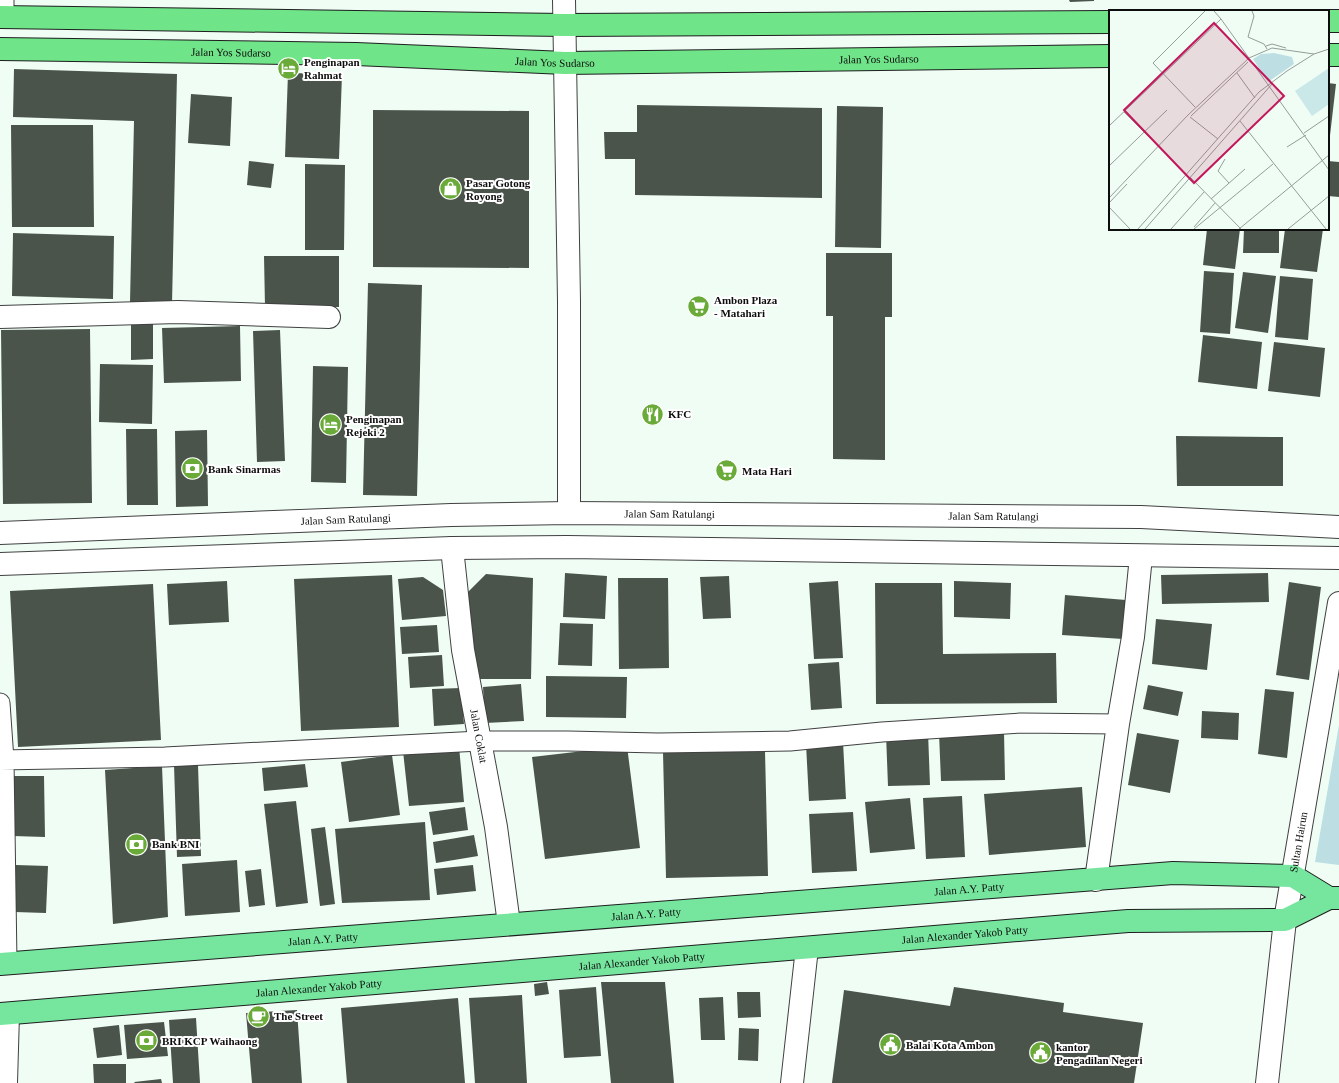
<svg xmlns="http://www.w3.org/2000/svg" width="1339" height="1083" font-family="Georgia,serif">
<rect width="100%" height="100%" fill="#effdf5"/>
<path fill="#bddfe3" d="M 1339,725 L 1339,865 L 1315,862 Z"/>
<path fill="#4b544b" d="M 1069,0 L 1094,0 L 1094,1 L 1070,2 Z
M 14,69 L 177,74 L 172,304 L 130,302 L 134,121 L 13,117 Z
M 288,73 L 342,74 L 339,159 L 285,157 Z
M 1328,83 L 1336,84 L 1329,144 L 1328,144 Z
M 191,94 L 232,97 L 230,146 L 188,143 Z
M 637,105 L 822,108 L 822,198 L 635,195 L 635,159 L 605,159 L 604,132 L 637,132 Z
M 837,106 L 883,107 L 881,248 L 835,247 Z
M 373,110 L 529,111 L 529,268 L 373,267 Z
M 11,125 L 93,125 L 94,227 L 12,227 Z
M 249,161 L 274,164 L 271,188 L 247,185 Z
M 1328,161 L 1339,162 L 1339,197 L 1328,196 Z
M 305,164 L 345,165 L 344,250 L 305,250 Z
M 1207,229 L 1240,229 L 1235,269 L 1203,265 Z
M 1244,229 L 1279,229 L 1279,253 L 1243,253 Z
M 1285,229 L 1323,229 L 1317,272 L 1280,268 Z
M 13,233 L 114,236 L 113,299 L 12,296 Z
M 826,253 L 892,253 L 892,317 L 885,317 L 885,460 L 833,459 L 833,316 L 826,316 Z
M 264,256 L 339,256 L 339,307 L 265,307 Z
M 1204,271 L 1234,273 L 1230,334 L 1200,332 Z
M 1243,272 L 1276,276 L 1268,333 L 1235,328 Z
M 1280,276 L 1313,279 L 1308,340 L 1275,337 Z
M 368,283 L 422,285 L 417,496 L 363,495 Z
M 131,316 L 153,316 L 153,359 L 131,360 Z
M 240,326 L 241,381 L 164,383 L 162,328 Z
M 90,329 L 92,503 L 3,504 L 1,330 Z
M 280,330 L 285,461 L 257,462 L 253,331 Z
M 1203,335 L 1262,342 L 1257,389 L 1198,382 Z
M 1274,342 L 1325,348 L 1320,397 L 1268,391 Z
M 100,364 L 153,365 L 152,424 L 99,422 Z
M 313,366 L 348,367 L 346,483 L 311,482 Z
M 126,429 L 157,429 L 158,505 L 127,505 Z
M 207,430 L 208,506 L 176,507 L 175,431 Z
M 1176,436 L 1283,437 L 1283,486 L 1177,486 Z
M 565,573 L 607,576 L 605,619 L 563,617 Z
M 1268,573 L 1269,602 L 1162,604 L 1161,575 Z
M 486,574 L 533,578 L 531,679 L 478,679 L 467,593 Z
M 392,575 L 399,727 L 301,731 L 294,579 Z
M 729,576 L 731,618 L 703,619 L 700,577 Z
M 423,577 L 443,590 L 446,616 L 402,620 L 398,579 Z
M 618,578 L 668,578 L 669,668 L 619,669 Z
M 227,581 L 229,622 L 169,625 L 167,584 Z
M 838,581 L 843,658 L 814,659 L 809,583 Z
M 954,581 L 1011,583 L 1010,619 L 954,617 Z
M 1289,582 L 1321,587 L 1309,680 L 1276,675 Z
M 875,583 L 942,583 L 943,654 L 1056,653 L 1057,703 L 876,704 Z
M 153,584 L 161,740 L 18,747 L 10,591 Z
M 1065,595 L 1126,600 L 1123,639 L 1062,635 Z
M 1156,619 L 1212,624 L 1207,670 L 1152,664 Z
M 560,623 L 593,624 L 592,666 L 558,665 Z
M 437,625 L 439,652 L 402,654 L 400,627 Z
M 442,655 L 444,686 L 410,688 L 408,657 Z
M 839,662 L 842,708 L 811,710 L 808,664 Z
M 546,676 L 627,677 L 626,718 L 546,717 Z
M 521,684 L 524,721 L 485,723 L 483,687 Z
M 1148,685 L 1183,692 L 1178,716 L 1143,709 Z
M 461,688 L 464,724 L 434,726 L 432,689 Z
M 1265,689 L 1294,692 L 1287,758 L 1258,754 Z
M 1202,711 L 1239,713 L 1238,740 L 1201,738 Z
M 928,732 L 930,785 L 888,786 L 886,734 Z
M 1004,732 L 1005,780 L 941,781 L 939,733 Z
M 1137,733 L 1179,740 L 1170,793 L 1128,785 Z
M 843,742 L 846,799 L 809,801 L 806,744 Z
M 459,746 L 464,802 L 409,806 L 403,751 Z
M 627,746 L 640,848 L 545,859 L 532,757 Z
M 765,751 L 768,876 L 666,878 L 663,752 Z
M 392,755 L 400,815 L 349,822 L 341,762 Z
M 305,764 L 308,787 L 264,791 L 262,768 Z
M 174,765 L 198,765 L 201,856 L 177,857 Z
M 162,766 L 168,917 L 113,924 L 105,770 Z
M 12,776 L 44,776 L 45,837 L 13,836 Z
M 1082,787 L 1086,847 L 989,855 L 984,794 Z
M 962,796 L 965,857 L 926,859 L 923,798 Z
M 910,798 L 915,849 L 870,853 L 865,802 Z
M 296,801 L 308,903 L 276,907 L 264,804 Z
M 465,807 L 468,830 L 433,835 L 429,812 Z
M 853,812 L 857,871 L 812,873 L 809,814 Z
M 425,822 L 430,900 L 342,903 L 335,829 Z
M 325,827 L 335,904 L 320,906 L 311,829 Z
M 474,835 L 478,856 L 436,863 L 433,842 Z
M 237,860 L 240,912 L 185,916 L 182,864 Z
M 16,865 L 48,866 L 46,913 L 15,912 Z
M 473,865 L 476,891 L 437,895 L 434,869 Z
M 261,869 L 265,905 L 249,907 L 245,871 Z
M 547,982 L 549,994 L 535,996 L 534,984 Z
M 601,982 L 665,982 L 674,1083 L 611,1083 Z
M 596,987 L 601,1056 L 564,1058 L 559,990 Z
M 954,987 L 1064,1003 L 1063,1012 L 1143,1023 L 1134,1083 L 832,1083 L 844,990 L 950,1006 Z
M 737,992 L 760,992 L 761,1017 L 738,1018 Z
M 522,995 L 527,1083 L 475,1083 L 469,998 Z
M 723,997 L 725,1040 L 701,1040 L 699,998 Z
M 458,998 L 465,1083 L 347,1083 L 341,1008 Z
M 297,1010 L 302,1083 L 252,1083 L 246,1013 Z
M 196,1018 L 200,1083 L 173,1083 L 169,1020 Z
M 164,1022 L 168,1056 L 127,1059 L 124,1025 Z
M 119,1025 L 122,1055 L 97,1058 L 93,1028 Z
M 739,1028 L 759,1029 L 758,1061 L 738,1060 Z
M 93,1064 L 126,1064 L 126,1083 L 94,1083 Z
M 161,1079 L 162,1083 L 135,1083 L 134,1082 Z"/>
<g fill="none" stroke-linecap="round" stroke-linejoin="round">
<defs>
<path id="service" d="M 4,16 L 4,0
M 0,703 L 4,760 L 7,963
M 0,760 L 165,757 L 480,741 L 568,741 L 658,743 L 790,741 L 882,732 L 1021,723 L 1118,724"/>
<g id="minor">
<path d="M 564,0 L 569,301 L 569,513"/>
<path d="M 0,317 L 178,312 L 329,317"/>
<path id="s1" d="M 0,533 L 451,515 L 569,513 L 1141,517 L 1339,527"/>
<path id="s2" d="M 452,548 L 463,650 L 496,827 L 509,924"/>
<path d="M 0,564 L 452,548 L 567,547 L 1339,558"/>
<path d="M 1096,880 L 1118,724 L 1133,637 L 1141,556"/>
<path d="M 6,1083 L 8,1014"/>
<path d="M 792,1083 L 807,948"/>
</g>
<g id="tertiary">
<path id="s3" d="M 1267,1083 L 1285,920 L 1339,603"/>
</g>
<g id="primary">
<path id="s4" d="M 0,964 L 1173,873 L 1293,876 L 1329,898 L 1339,898"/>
<path id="s5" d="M 0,1014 L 1128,921 L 1285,920 L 1329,898"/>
</g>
<g id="trunk">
<path d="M 0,17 L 565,25 L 1110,22"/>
<path d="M 1328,21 L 1339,21"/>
<path id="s6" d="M 0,49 L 356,54 L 565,63 L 1110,56"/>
<path d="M 1328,55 L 1339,55"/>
</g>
</defs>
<use href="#service" stroke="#404040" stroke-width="21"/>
<use href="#minor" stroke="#404040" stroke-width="24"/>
<use href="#tertiary" stroke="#404040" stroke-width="24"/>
<use href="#primary" stroke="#1e1e1e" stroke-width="24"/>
<use href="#trunk" stroke="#1e1e1e" stroke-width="24"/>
<use href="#service" stroke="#fff" stroke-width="19"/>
<use href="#minor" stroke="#fff" stroke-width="22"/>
<use href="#tertiary" stroke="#fff" stroke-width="22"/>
<use href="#primary" stroke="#76e69f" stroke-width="22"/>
<use href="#trunk" stroke="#70e488" stroke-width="22"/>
</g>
<defs>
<symbol id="hotel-disc" viewBox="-11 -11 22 22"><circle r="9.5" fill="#6aaa38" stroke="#fff"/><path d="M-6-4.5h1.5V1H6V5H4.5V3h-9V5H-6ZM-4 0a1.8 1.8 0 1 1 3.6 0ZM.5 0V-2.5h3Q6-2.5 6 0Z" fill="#fff"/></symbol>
<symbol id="shop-disc" viewBox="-11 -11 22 22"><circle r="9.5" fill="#6aaa38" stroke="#fff"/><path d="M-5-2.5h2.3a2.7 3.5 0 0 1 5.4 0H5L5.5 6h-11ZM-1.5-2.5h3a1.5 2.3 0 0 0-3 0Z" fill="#fff"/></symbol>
<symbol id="supermarket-disc" viewBox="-11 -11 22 22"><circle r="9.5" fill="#6aaa38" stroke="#fff"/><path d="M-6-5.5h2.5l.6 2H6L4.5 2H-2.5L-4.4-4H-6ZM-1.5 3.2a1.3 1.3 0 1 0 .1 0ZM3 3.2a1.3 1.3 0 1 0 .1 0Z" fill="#fff"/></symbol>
<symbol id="restaurant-disc" viewBox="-11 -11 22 22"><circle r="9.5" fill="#6aaa38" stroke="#fff"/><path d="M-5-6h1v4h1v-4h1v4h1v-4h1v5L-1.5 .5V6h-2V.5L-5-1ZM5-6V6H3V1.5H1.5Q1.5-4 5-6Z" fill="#fff"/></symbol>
<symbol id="bank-disc" viewBox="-11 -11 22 22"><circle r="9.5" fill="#6aaa38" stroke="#fff"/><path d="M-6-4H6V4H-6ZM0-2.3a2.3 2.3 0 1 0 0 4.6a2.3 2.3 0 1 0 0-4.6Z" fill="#fff"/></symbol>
<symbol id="cafe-disc" viewBox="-11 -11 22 22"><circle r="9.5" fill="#6aaa38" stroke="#fff"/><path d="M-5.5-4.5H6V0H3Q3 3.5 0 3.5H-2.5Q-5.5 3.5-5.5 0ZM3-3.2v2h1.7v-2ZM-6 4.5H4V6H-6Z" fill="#fff"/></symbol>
<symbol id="civic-disc" viewBox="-11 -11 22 22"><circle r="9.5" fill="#6aaa38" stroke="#fff"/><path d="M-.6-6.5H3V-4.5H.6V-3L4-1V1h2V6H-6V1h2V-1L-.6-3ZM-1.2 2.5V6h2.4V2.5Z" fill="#fff"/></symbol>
</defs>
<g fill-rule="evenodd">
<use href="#hotel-disc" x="276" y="56" width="25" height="25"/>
<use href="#shop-disc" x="438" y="176" width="25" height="25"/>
<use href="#supermarket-disc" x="686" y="294" width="25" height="25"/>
<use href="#restaurant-disc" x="640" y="402" width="25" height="25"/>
<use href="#hotel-disc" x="318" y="412" width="25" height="25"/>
<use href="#bank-disc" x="180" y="456" width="25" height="25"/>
<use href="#supermarket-disc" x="714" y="458" width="25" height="25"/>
<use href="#bank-disc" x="124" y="832" width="25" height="25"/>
<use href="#cafe-disc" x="246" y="1004" width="25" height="25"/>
<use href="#bank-disc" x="134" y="1028" width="25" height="25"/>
<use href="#civic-disc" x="878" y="1032" width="25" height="25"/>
<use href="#civic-disc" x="1028" y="1040" width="25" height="25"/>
</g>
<g text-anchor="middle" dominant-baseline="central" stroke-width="4" stroke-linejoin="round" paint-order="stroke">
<g font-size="11" fill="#0d0d0d" stroke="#fff">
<text stroke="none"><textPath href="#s6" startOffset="231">Jalan Yos Sudarso</textPath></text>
<text stroke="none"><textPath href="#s6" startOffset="879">Jalan Yos Sudarso</textPath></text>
<text stroke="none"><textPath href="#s6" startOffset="555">Jalan Yos Sudarso</textPath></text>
<text stroke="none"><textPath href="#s1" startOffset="670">Jalan Sam Ratulangi</textPath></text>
<text stroke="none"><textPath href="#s1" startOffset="994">Jalan Sam Ratulangi</textPath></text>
<text stroke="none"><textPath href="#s1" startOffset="346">Jalan Sam Ratulangi</textPath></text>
<text stroke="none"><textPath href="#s2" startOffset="190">Jalan Coklat</textPath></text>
<text stroke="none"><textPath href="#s3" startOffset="243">Sultan Hairun</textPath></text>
<text stroke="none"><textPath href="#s4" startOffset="972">Jalan A.Y. Patty</textPath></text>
<text stroke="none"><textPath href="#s4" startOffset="648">Jalan A.Y. Patty</textPath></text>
<text stroke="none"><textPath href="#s5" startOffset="968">Jalan Alexander Yakob Patty</textPath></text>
<text stroke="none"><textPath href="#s4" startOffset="324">Jalan A.Y. Patty</textPath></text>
<text stroke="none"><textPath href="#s5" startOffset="644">Jalan Alexander Yakob Patty</textPath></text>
<text stroke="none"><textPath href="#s5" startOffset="320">Jalan Alexander Yakob Patty</textPath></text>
</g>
<g font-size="11" font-weight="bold" fill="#0d0d0d" stroke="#fff" text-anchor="start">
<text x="304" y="62">Penginapan<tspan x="304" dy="13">Rahmat</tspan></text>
<text x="466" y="183">Pasar Gotong<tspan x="466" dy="13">Royong</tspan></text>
<text x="714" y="300">Ambon Plaza<tspan x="714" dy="13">- Matahari</tspan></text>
<text x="668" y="414">KFC</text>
<text x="346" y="419">Penginapan<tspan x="346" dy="13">Rejeki 2</tspan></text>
<text x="208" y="469">Bank Sinarmas</text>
<text x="742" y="471">Mata Hari</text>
<text x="152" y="844">Bank BNI</text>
<text x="274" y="1016">The Street</text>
<text x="162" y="1041">BRI KCP Waihaong</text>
<text x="906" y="1045">Balai Kota Ambon</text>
<text x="1056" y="1047">kantor<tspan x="1056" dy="13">Pengadilan Negeri</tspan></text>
</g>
</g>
<g transform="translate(1109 10)">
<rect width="220" height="220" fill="#effdf5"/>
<path d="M 165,43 L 183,47 L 185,54 L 159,72 L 144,49 L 152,44 Z" fill="#bddfe3"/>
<path d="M 220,58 L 220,94 L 203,106 L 186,81 Z" fill="#cae8e7"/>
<path fill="none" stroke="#959d98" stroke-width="1" d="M 143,1 L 145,6 L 139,27 L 155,34 L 158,39M 112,9 L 220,160M 157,36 L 163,34 L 177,38M 128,63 L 146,88M 86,97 L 44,53 L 96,1M 15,102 L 49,136M 82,106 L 139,52M 81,107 L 109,129M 131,111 L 217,219M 0,116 L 112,9 L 105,1M 195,123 L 220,106M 178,137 L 197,125M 116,149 L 109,161 L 120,173M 0,156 L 58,100M 81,167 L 132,219M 0,188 L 79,105 L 140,48 L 163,38 L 205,44M 102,189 L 136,159M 0,193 L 18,174M 0,197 L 21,219M 85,217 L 106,193M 29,219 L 150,82 L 178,61 L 205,44 L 220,39M 36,219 L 163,74M 62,219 L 95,182M 85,219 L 164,154M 130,219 L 220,145M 179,219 L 220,186"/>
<path fill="#c2185b" fill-opacity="0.15" stroke="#c2185b" stroke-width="2" d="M 105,13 L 175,86 L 85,173 L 15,100 Z"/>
<rect width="220" height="220" fill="none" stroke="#0d0d0d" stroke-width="2"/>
</g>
</svg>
